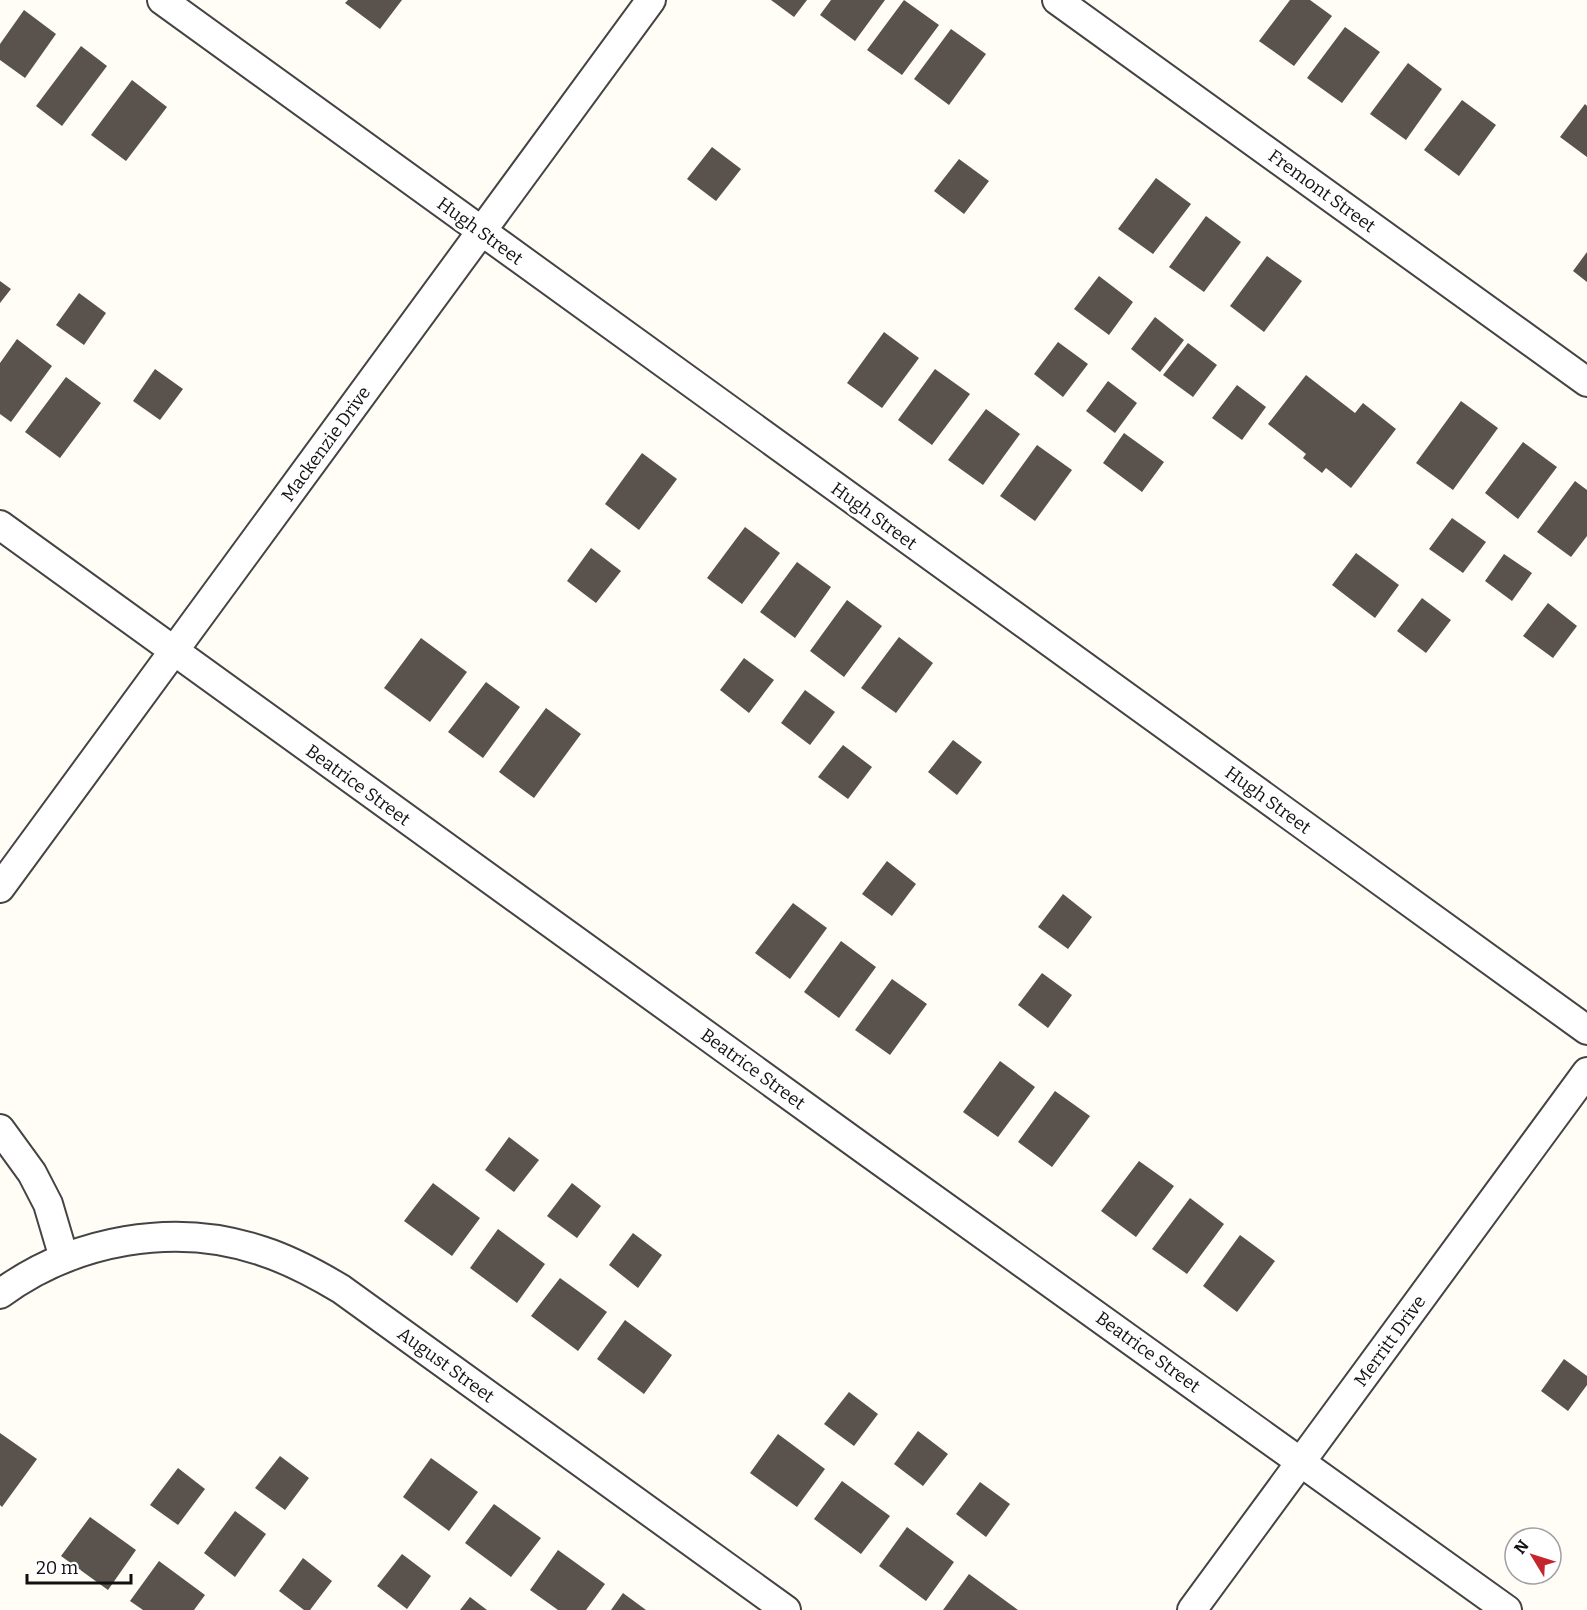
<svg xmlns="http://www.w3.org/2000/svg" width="1587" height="1610" font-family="Bitter,serif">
<rect width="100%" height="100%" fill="#fffdf5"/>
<path fill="#5a524d" d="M 348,0 L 402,0 L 380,29 L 345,3 Z
M 771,0 L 807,0 L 794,17 Z
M 831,0 L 885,0 L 855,41 L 820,15 Z
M 904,0 L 939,25 L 902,75 L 867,50 Z
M 1290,0 L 1310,0 L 1332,16 L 1294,66 L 1259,41 Z
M 24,10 L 56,34 L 25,78 L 0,60 L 0,44 Z
M 1345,27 L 1380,52 L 1342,103 L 1307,78 Z
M 951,29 L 986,54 L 949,105 L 914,79 Z
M 81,46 L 107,66 L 62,126 L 36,106 Z
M 1408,63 L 1442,89 L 1406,140 L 1370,114 Z
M 132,80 L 167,107 L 126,161 L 91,135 Z
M 1462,100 L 1496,125 L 1459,176 L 1424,150 Z
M 1585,104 L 1587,106 L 1587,157 L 1560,137 Z
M 712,147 L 741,169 L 716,201 L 687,179 Z
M 959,159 L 989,181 L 964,214 L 934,191 Z
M 1156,178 L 1191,204 L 1153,254 L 1118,229 Z
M 1206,216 L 1241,242 L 1204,292 L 1169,267 Z
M 1587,252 L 1587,282 L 1573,271 Z
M 1267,256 L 1302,281 L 1264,332 L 1230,306 Z
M 1099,276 L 1133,302 L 1109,335 L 1074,309 Z
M 0,281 L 11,289 L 0,303 Z
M 79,293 L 106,313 L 84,345 L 56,325 Z
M 1155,317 L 1184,340 L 1160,372 L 1131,349 Z
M 884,332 L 919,358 L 882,408 L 847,383 Z
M 17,339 L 52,366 L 11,422 L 0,414 L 0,363 Z
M 1058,342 L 1088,364 L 1063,397 L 1034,374 Z
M 1188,343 L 1217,365 L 1193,397 L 1163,375 Z
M 155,369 L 183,389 L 160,420 L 133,401 Z
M 935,369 L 970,394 L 932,445 L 898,420 Z
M 1306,375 L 1355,413 L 1363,403 L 1396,429 L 1351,488 L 1326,468 L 1322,473 L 1303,458 L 1306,454 L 1268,424 Z
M 66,377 L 101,403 L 60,458 L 25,432 Z
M 1108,381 L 1137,403 L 1115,433 L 1086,411 Z
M 1237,385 L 1266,407 L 1242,440 L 1212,418 Z
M 1461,401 L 1498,428 L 1453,490 L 1416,463 Z
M 986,409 L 1020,434 L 983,485 L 948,460 Z
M 1124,433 L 1164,462 L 1142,492 L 1103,463 Z
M 1523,442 L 1557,467 L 1518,519 L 1485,493 Z
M 1037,445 L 1072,470 L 1035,521 L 1000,496 Z
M 642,453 L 677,479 L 639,530 L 605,504 Z
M 1575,481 L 1587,490 L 1587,536 L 1571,557 L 1537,532 Z
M 1452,518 L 1486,542 L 1463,573 L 1429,549 Z
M 745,527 L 780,553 L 742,604 L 707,578 Z
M 591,548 L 621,571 L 596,603 L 567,581 Z
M 1356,553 L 1399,585 L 1375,618 L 1332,585 Z
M 1504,554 L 1532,573 L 1512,601 L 1485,581 Z
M 797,562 L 831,587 L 795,638 L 760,612 Z
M 1422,598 L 1451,620 L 1426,653 L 1397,631 Z
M 847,600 L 882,626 L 844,677 L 810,651 Z
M 1548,603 L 1577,626 L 1553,658 L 1523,636 Z
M 899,637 L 933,663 L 896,713 L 861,688 Z
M 421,638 L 467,672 L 430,722 L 384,688 Z
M 744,658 L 774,680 L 749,713 L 720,690 Z
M 486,682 L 520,707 L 483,758 L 448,732 Z
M 805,690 L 835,712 L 810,745 L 781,723 Z
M 546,708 L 581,734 L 534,798 L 499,772 Z
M 953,740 L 982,762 L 957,795 L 928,772 Z
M 843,745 L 872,767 L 848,799 L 818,777 Z
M 887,861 L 916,884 L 892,916 L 862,894 Z
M 1063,894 L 1092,917 L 1068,949 L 1038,927 Z
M 793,903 L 827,928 L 790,979 L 755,953 Z
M 841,941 L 876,967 L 839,1018 L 804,992 Z
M 1042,973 L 1072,995 L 1048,1028 L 1018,1005 Z
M 892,979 L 927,1004 L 890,1055 L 855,1030 Z
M 1000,1061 L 1035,1087 L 998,1137 L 963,1112 Z
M 1055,1091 L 1090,1116 L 1052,1167 L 1018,1142 Z
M 509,1137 L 539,1160 L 514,1192 L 485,1170 Z
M 1139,1161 L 1174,1186 L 1136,1237 L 1101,1211 Z
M 433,1183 L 480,1218 L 452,1256 L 404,1221 Z
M 572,1183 L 601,1206 L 577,1238 L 547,1216 Z
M 1190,1198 L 1224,1224 L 1187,1274 L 1152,1249 Z
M 498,1229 L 545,1264 L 517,1303 L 470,1268 Z
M 633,1233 L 662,1255 L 638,1288 L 609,1265 Z
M 1240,1235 L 1275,1261 L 1237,1312 L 1203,1286 Z
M 560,1278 L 607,1312 L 578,1351 L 531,1316 Z
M 625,1320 L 672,1355 L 644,1394 L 597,1359 Z
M 1564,1359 L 1587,1376 L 1587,1385 L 1568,1411 L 1541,1391 Z
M 849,1392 L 878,1414 L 854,1446 L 824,1424 Z
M 918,1431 L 948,1454 L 923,1486 L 894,1464 Z
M 0,1433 L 37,1459 L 2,1507 L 0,1505 Z
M 778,1434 L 825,1469 L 797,1507 L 750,1473 Z
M 280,1456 L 309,1478 L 285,1510 L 255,1488 Z
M 431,1458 L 478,1492 L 449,1531 L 403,1497 Z
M 178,1468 L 205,1489 L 178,1525 L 150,1505 Z
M 842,1481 L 890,1516 L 861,1554 L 814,1519 Z
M 980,1482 L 1010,1504 L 986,1537 L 956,1514 Z
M 494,1504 L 541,1538 L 511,1577 L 465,1543 Z
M 235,1511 L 266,1534 L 235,1577 L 204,1553 Z
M 90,1517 L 136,1550 L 108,1590 L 61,1556 Z
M 907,1527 L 954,1562 L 926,1601 L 879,1566 Z
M 558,1550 L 605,1584 L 586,1610 L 558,1610 L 530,1590 Z
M 402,1554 L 431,1576 L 407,1609 L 377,1586 Z
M 303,1558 L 332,1581 L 310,1610 L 304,1610 L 279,1591 Z
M 159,1561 L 205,1595 L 194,1610 L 143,1610 L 130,1601 Z
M 969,1574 L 1018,1610 L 943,1610 Z
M 623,1593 L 646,1610 L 611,1610 Z
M 470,1597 L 487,1610 L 460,1610 Z"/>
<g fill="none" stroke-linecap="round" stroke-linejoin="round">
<defs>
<path id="street" d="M 162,0 L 1587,1030
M 1057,0 L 1587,382
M 0,525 L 868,1152 L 1507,1610
M 0,888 L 651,0
M 0,1129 L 32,1173 L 48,1204 L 64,1258
M 0,1294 C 73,1240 175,1221 262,1251 C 290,1260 316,1274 341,1289 L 786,1610
M 1192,1610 L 1587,1072"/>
</defs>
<use href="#street" stroke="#444" stroke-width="32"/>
<use href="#street" stroke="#fff" stroke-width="28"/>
</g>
<g text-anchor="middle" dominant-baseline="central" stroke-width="6" stroke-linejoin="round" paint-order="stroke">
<g font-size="18" fill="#111" stroke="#fff">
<text transform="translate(1322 191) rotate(36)">Fremont Street</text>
<text transform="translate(480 231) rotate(36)">Hugh Street</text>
<text transform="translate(326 444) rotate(-54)">Mackenzie Drive</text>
<text transform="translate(874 516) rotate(36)">Hugh Street</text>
<text transform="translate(358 785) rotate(36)">Beatrice Street</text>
<text transform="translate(1268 800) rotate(36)">Hugh Street</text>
<text transform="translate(753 1069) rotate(36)">Beatrice Street</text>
<text transform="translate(1390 1341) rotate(-54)">Merritt Drive</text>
<text transform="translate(1148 1352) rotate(36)">Beatrice Street</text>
<text transform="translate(446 1365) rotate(36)">August Street</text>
</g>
</g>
<g transform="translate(1533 1556) rotate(308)"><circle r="28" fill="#ffffff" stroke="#a0a0a0" stroke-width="1.5"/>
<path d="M0-4.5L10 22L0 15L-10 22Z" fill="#c4262e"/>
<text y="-9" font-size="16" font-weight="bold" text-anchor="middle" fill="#111111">N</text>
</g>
<path d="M27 1574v9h104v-9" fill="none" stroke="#111111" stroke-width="3"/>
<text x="36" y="1574" font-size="18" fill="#111111" stroke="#ffffff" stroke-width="4.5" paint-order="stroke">20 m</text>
</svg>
